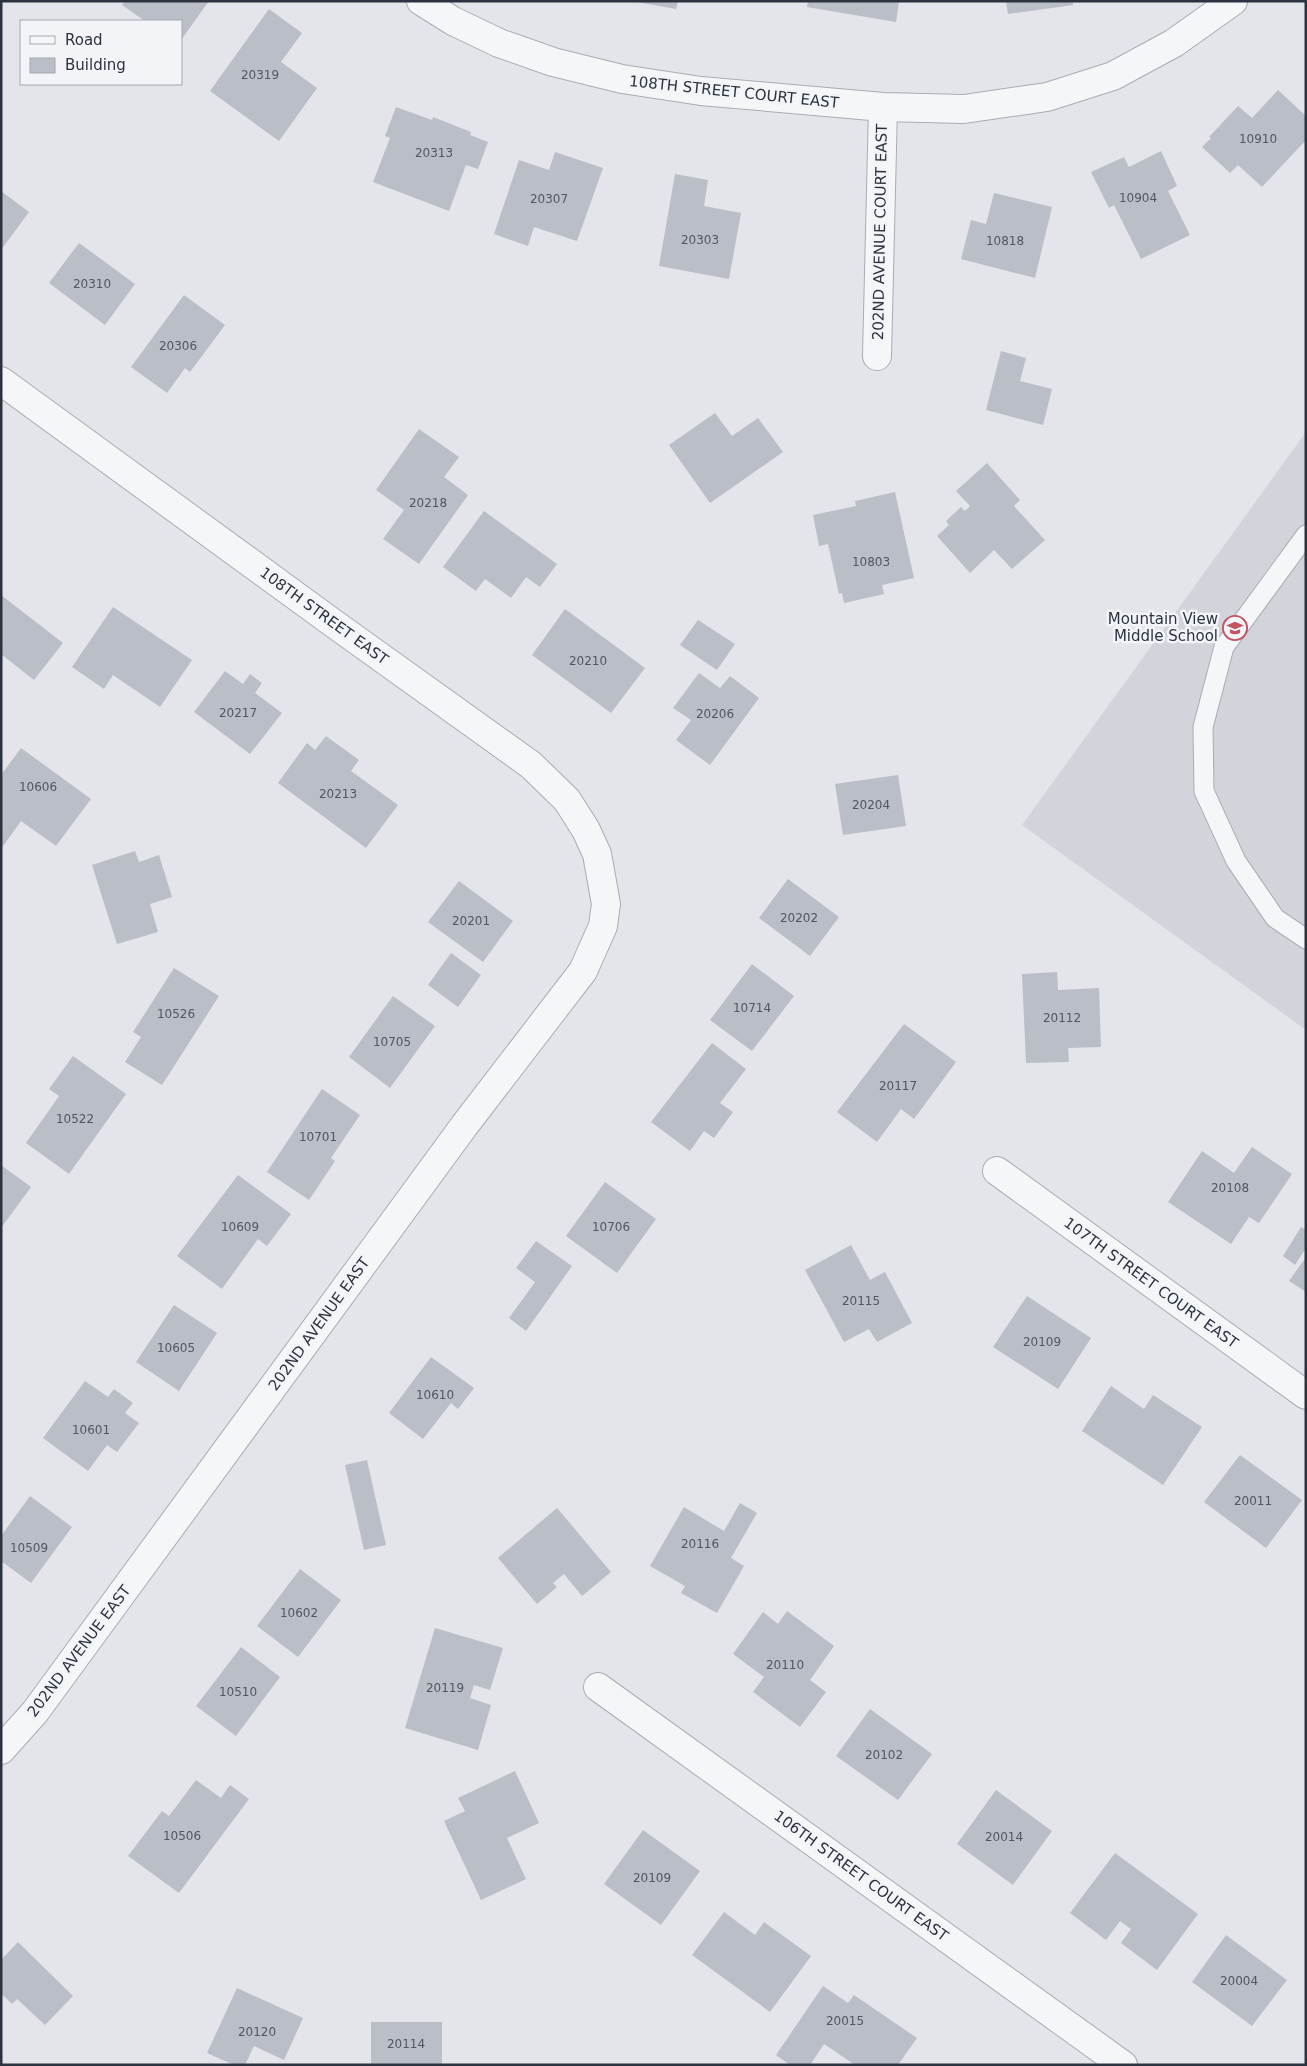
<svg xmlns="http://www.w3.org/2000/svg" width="1307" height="2066" font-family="'DejaVu Sans',sans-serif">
<rect width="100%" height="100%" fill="#e3e5ea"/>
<path fill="#d1d4db" d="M 1306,432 L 1306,1030 L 1022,825 Z"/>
<path fill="#babec6" d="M 125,1 L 209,1 L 181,40 L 181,21 L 145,21 L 122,5 Z
M 631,1 L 678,1 L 676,9 Z
M 808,1 L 899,1 L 896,22 L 807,7 Z
M 1006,1 L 1073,1 L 1073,5 L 1008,14 Z
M 269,9 L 302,33 L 281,62 L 317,88 L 279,141 L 210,91 Z
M 1278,90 L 1306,116 L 1306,140 L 1262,187 L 1238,165 L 1230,173 L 1202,147 L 1211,138 L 1209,137 L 1238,106 L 1252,118 Z
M 396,107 L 432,120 L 433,117 L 471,132 L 470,135 L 488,142 L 478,169 L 466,165 L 449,211 L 373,182 L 390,138 L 385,136 Z
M 1161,151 L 1177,186 L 1168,191 L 1190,235 L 1141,259 L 1114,205 L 1109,208 L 1091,172 L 1124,157 L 1129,167 Z
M 555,152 L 603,168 L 577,241 L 534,227 L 528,246 L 494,234 L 519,160 L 549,170 Z
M 675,174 L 708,180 L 704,206 L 741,213 L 729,279 L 659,266 Z
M 1,191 L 29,212 L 1,250 Z
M 994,193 L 1052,207 L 1035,278 L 961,259 L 971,220 L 986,224 Z
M 79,243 L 135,284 L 105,325 L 49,283 Z
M 184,295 L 225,325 L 190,372 L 185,368 L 167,393 L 131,367 Z
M 1001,351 L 1026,358 L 1020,381 L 1052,389 L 1043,425 L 986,410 Z
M 715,413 L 732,436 L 758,418 L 783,452 L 710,503 L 669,445 Z
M 419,429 L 459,457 L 444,477 L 468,495 L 419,564 L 383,539 L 404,510 L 376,490 Z
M 987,463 L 1020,500 L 1014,506 L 1045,540 L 1012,569 L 994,550 L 970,573 L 937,536 L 949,525 L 946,521 L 961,507 L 965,511 L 970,506 L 956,491 Z
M 895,492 L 914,578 L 882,585 L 884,594 L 844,603 L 842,593 L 839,594 L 828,544 L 819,546 L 813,515 L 856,506 L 855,501 Z
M 484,511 L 557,564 L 540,587 L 526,577 L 511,598 L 485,579 L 476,591 L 443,567 Z
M 1,595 L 63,643 L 34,680 L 1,654 Z
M 113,607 L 192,660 L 160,707 L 113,675 L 104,689 L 72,667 Z
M 565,609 L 645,668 L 611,713 L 532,655 Z
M 698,620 L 735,644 L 717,670 L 680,645 Z
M 225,671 L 243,684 L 250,674 L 262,683 L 255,693 L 282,713 L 250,754 L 194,712 Z
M 699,673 L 720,688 L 730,676 L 759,698 L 710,765 L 676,740 L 691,720 L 673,708 Z
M 326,736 L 359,760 L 351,771 L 398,805 L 366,848 L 278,783 L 307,743 L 315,750 Z
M 21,748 L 91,799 L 56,846 L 21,821 L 1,849 L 1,775 Z
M 898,775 L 906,826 L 843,835 L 835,784 Z
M 135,851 L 139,862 L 159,855 L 172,897 L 150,904 L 158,932 L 117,944 L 92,865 Z
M 788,879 L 839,917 L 810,956 L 759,918 Z
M 459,881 L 513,921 L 483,962 L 428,922 Z
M 451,953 L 481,975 L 458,1007 L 428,985 Z
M 752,964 L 794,996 L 752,1051 L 710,1020 Z
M 174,968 L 219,996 L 162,1085 L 125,1062 L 141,1037 L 133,1032 Z
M 1057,972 L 1058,990 L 1099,988 L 1101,1047 L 1068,1048 L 1069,1062 L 1026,1063 L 1022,974 Z
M 393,996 L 435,1026 L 390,1088 L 349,1057 Z
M 904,1024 L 956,1062 L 914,1119 L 901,1109 L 877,1142 L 837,1112 Z
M 712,1043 L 746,1069 L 720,1103 L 733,1112 L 714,1138 L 704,1131 L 690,1151 L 651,1122 Z
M 73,1056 L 126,1094 L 69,1174 L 26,1143 L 59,1096 L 49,1089 Z
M 322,1089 L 360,1115 L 331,1158 L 335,1161 L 309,1200 L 267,1172 Z
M 1252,1147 L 1292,1174 L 1259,1223 L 1249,1217 L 1231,1244 L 1168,1202 L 1202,1151 L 1234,1173 Z
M 1,1165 L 31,1187 L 1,1228 Z
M 238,1175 L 291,1214 L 267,1246 L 258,1239 L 222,1289 L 177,1256 Z
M 605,1182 L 656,1219 L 617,1273 L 566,1236 Z
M 1301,1227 L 1306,1230 L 1306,1248 L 1295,1265 L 1283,1256 Z
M 536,1241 L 572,1266 L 526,1331 L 509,1318 L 535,1282 L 516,1268 Z
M 851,1245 L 870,1280 L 885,1272 L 912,1323 L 877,1342 L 869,1329 L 844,1342 L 805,1270 Z
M 1306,1257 L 1306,1292 L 1289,1281 Z
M 1027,1296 L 1091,1338 L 1058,1389 L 993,1347 Z
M 174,1305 L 217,1333 L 179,1391 L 136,1362 Z
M 431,1357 L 474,1388 L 458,1409 L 451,1403 L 423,1439 L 389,1413 Z
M 85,1381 L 108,1397 L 114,1389 L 133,1403 L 125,1413 L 139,1423 L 117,1452 L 107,1445 L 88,1471 L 43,1438 Z
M 1111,1386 L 1144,1409 L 1153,1395 L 1202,1427 L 1163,1485 L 1082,1431 Z
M 1240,1455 L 1302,1500 L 1266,1548 L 1204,1502 Z
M 367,1460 L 386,1545 L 364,1550 L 345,1465 Z
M 30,1496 L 72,1527 L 31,1583 L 1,1561 L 1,1536 Z
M 740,1503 L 757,1513 L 731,1558 L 744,1566 L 717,1613 L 681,1593 L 685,1586 L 650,1566 L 684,1507 L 724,1531 Z
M 557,1508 L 611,1572 L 582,1596 L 564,1574 L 553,1583 L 557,1587 L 537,1604 L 498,1558 Z
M 300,1569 L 341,1600 L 298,1657 L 257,1626 Z
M 787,1611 L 834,1646 L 810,1680 L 826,1692 L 800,1727 L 753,1692 L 764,1677 L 733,1654 L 763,1612 L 778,1624 Z
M 435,1628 L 503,1648 L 490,1690 L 474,1685 L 470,1698 L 491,1705 L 478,1750 L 405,1728 Z
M 241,1647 L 280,1677 L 236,1736 L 196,1706 Z
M 870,1709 L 932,1754 L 898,1800 L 836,1756 Z
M 515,1771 L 539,1823 L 507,1838 L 526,1879 L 481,1900 L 444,1821 L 465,1811 L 458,1798 Z
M 196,1780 L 221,1798 L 230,1785 L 249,1799 L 179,1893 L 128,1856 L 162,1811 L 169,1816 Z
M 996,1790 L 1052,1831 L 1013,1885 L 957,1844 Z
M 643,1830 L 700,1871 L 661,1925 L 604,1884 Z
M 1115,1853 L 1198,1914 L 1157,1970 L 1121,1943 L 1131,1929 L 1120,1921 L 1106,1940 L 1070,1913 Z
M 724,1912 L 755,1935 L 764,1922 L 811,1956 L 770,2012 L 692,1955 Z
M 1226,1935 L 1287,1980 L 1252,2026 L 1192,1982 Z
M 18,1942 L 73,1996 L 45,2025 L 17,1999 L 12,2004 L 1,1993 L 1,1960 Z
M 823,1986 L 848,2003 L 854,1995 L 917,2038 L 898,2065 L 855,2065 L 824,2044 L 810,2065 L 790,2065 L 776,2055 Z
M 237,1988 L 303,2018 L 284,2060 L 254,2046 L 245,2065 L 234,2065 L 207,2053 Z
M 371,2022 L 442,2022 L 442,2065 L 371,2065 Z"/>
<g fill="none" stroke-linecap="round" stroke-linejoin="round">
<defs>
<path id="service" d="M 1306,535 L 1224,647 L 1203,727 L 1204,791 L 1236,861 L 1275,918 L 1306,939"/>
<path id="minor" d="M 421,1 L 453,21 L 499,43 L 553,62 L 622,79 L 701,91 L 883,107 L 964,109 L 1047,97 L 1113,76 L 1174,43 L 1233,1
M 877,356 L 883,107
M 1,381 L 333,623 L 531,765 L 567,800 L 586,830 L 597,854 L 606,904 L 603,926 L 583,971 L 464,1126 L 35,1712 L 1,1750
M 997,1171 L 1306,1395
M 598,1687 L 1123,2065"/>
</defs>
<use href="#service" stroke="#a8acb4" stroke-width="21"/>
<use href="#minor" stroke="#a8acb4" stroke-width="30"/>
<use href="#service" stroke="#f5f6f8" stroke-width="19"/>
<use href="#minor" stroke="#f5f6f8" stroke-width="28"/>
</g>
<defs>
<symbol id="school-ring" viewBox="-11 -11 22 22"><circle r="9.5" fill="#f2f4f7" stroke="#c35361" stroke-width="1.5"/><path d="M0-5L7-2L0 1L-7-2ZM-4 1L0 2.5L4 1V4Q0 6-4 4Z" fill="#c35361"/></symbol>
</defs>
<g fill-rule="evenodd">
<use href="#school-ring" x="1221" y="614" width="28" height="28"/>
</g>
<g text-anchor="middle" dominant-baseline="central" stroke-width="5" stroke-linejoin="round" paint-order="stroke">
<g font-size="12" fill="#505662">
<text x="260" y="75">20319</text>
<text x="1258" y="139">10910</text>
<text x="434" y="153">20313</text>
<text x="1138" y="198">10904</text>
<text x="549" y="199">20307</text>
<text x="700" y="240">20303</text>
<text x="1005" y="241">10818</text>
<text x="92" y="284">20310</text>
<text x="178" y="346">20306</text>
<text x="428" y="503">20218</text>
<text x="871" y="562">10803</text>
<text x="588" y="661">20210</text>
<text x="238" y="713">20217</text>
<text x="715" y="714">20206</text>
<text x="38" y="787">10606</text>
<text x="338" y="794">20213</text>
<text x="871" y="805">20204</text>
<text x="799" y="918">20202</text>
<text x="471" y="921">20201</text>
<text x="752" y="1008">10714</text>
<text x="176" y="1014">10526</text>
<text x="1062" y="1018">20112</text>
<text x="392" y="1042">10705</text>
<text x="898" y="1086">20117</text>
<text x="75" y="1119">10522</text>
<text x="318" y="1137">10701</text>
<text x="1230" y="1188">20108</text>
<text x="240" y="1227">10609</text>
<text x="611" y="1227">10706</text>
<text x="861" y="1301">20115</text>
<text x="1042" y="1342">20109</text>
<text x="176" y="1348">10605</text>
<text x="435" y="1395">10610</text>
<text x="91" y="1430">10601</text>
<text x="1253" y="1501">20011</text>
<text x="700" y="1544">20116</text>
<text x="29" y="1548">10509</text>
<text x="299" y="1613">10602</text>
<text x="785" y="1665">20110</text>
<text x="445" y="1688">20119</text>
<text x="238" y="1692">10510</text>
<text x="884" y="1755">20102</text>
<text x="182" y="1836">10506</text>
<text x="1004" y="1837">20014</text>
<text x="652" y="1878">20109</text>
<text x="1239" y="1981">20004</text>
<text x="845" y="2021">20015</text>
<text x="257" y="2032">20120</text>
<text x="406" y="2044">20114</text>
</g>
<g font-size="15" fill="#2c3340" stroke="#f2f4f7">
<text transform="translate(734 92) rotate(6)">108TH STREET COURT EAST</text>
<text transform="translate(880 232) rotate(-89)">202ND AVENUE COURT EAST</text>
<text transform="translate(324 616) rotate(36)">108TH STREET EAST</text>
<text transform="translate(1151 1283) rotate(36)">107TH STREET COURT EAST</text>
<text transform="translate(319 1324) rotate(-54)">202ND AVENUE EAST</text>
<text transform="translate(79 1651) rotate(-53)">202ND AVENUE EAST</text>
<text transform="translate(861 1876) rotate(36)">106TH STREET COURT EAST</text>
</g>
<g font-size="15" fill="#2c3340" stroke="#f2f4f7" text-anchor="end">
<text x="1218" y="619">Mountain View<tspan x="1218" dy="17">Middle School</tspan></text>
</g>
</g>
<rect width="1307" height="2066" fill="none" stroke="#2c3340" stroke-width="5"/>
<rect x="20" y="20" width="162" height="65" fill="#f2f4f7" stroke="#a3a7ae"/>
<rect x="30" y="36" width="25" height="8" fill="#f5f6f8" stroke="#a3a7ae"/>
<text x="65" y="45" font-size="15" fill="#2c3340">Road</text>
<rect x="30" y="58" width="25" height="15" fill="#babec6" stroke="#a3a7ae"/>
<text x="65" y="70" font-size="15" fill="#2c3340">Building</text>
</svg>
